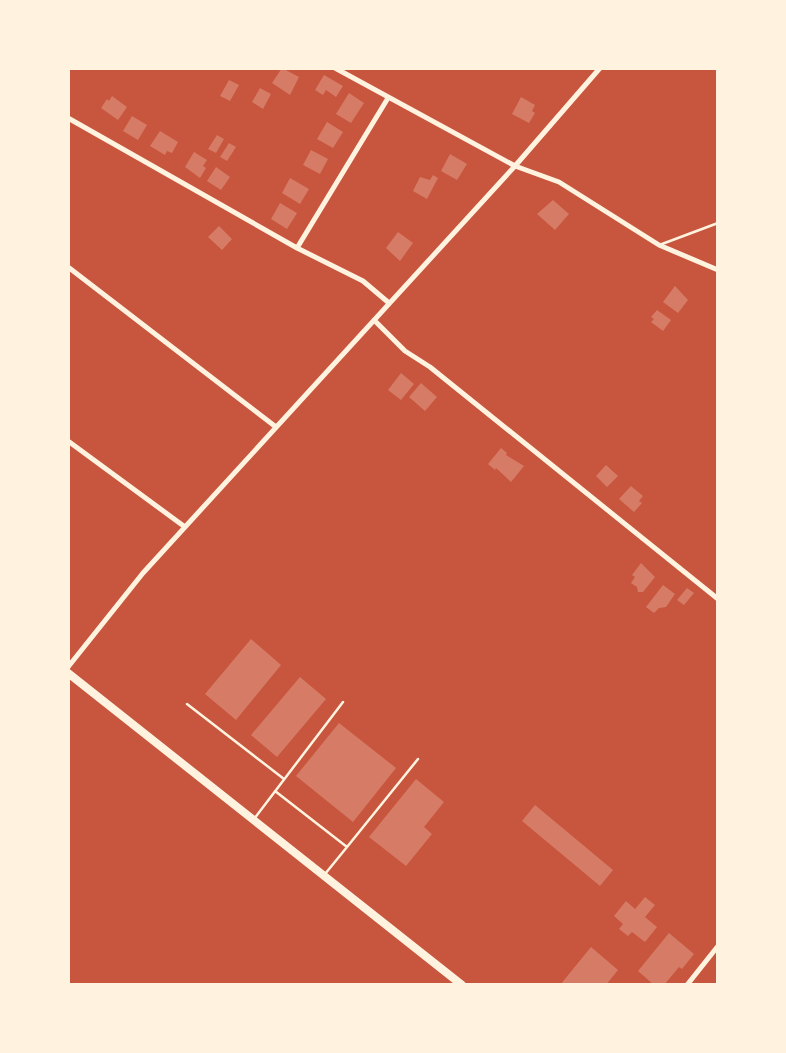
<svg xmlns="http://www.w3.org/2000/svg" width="786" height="1053" font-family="Roboto,sans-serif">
<rect width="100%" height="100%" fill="#c8553d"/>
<path fill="#d67c66" d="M 282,68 L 299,77 L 290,95 L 272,83 Z
M 324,75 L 343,86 L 336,97 L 326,90 L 323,95 L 315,90 Z
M 229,80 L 239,85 L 230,101 L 220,96 Z
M 260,88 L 271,94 L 263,109 L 252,102 Z
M 349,93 L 364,103 L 351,123 L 336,114 Z
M 112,96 L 127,107 L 118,120 L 101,108 L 107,99 L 109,101 Z
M 521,97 L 535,105 L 532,111 L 535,113 L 529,123 L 512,114 Z
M 132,116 L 147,125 L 138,140 L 123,131 Z
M 327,122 L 343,132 L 333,148 L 317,139 Z
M 160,131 L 178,142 L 172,153 L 167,151 L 165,155 L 150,146 Z
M 217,135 L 224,139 L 216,153 L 208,149 Z
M 229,143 L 236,147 L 227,161 L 220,157 Z
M 311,150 L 328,159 L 320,174 L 303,165 Z
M 194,152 L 207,160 L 203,166 L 206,168 L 200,178 L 185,167 Z
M 450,154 L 467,164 L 457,180 L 441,171 Z
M 216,167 L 230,177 L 221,190 L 207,181 Z
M 433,175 L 438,178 L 427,199 L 413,191 L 420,177 L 430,180 Z
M 290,178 L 309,189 L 300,204 L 282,193 Z
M 553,200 L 569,214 L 555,230 L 537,214 Z
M 280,203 L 297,213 L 287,229 L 271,219 Z
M 219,226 L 232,239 L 222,250 L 208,237 Z
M 398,232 L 413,243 L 400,261 L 386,248 Z
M 675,286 L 688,300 L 678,313 L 663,302 Z
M 657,310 L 671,320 L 663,331 L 651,322 L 654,319 L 651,317 Z
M 401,373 L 414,384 L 401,400 L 388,390 Z
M 421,383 L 437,397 L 425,411 L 409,397 Z
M 501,448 L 507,453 L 506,455 L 524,466 L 511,482 L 496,468 L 495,470 L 488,464 Z
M 606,465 L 618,476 L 607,487 L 596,476 Z
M 631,486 L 643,496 L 639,501 L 642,503 L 634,512 L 619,499 Z
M 641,563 L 655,577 L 643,592 L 638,592 L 637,587 L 631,583 L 635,577 L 632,575 Z
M 663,585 L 675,594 L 666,607 L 659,608 L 654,613 L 646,607 Z
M 687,588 L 694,593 L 684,605 L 677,600 Z
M 251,639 L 281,665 L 236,720 L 205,694 Z
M 300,677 L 326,699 L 277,757 L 251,735 Z
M 339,723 L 396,768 L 353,822 L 296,776 Z
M 416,779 L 444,802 L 424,827 L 432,834 L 406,866 L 369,837 Z
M 535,805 L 613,870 L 600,886 L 522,821 Z
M 645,897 L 655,905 L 645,917 L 657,927 L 645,942 L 632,932 L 628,936 L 619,929 L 623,924 L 614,916 L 626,901 L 635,909 Z
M 669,933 L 694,954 L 682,969 L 679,967 L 664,985 L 654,985 L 638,971 Z
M 591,947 L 618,970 L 606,985 L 560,985 Z"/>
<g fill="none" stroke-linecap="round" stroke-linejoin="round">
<path stroke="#fff3e0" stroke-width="2.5" d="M 662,244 L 718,223
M 187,704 L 284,779
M 275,791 L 347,847 L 418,759
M 254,819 L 343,702
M 325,874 L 347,847"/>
<path stroke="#fff3e0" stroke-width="5" d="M 335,68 L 515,166 L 559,182 L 659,245 L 718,270
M 68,118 L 297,248 L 363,281 L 389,303
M 297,248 L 388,98
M 68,267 L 276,427
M 374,320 L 405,351 L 430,367 L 718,599
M 68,441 L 185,527
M 68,667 L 143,573 L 515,166 L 600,68
M 687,985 L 718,946"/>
<path stroke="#fff3e0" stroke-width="8" d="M 68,673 L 462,985"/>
</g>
<rect width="786" height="1053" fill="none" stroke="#fff3e0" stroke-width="140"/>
</svg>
